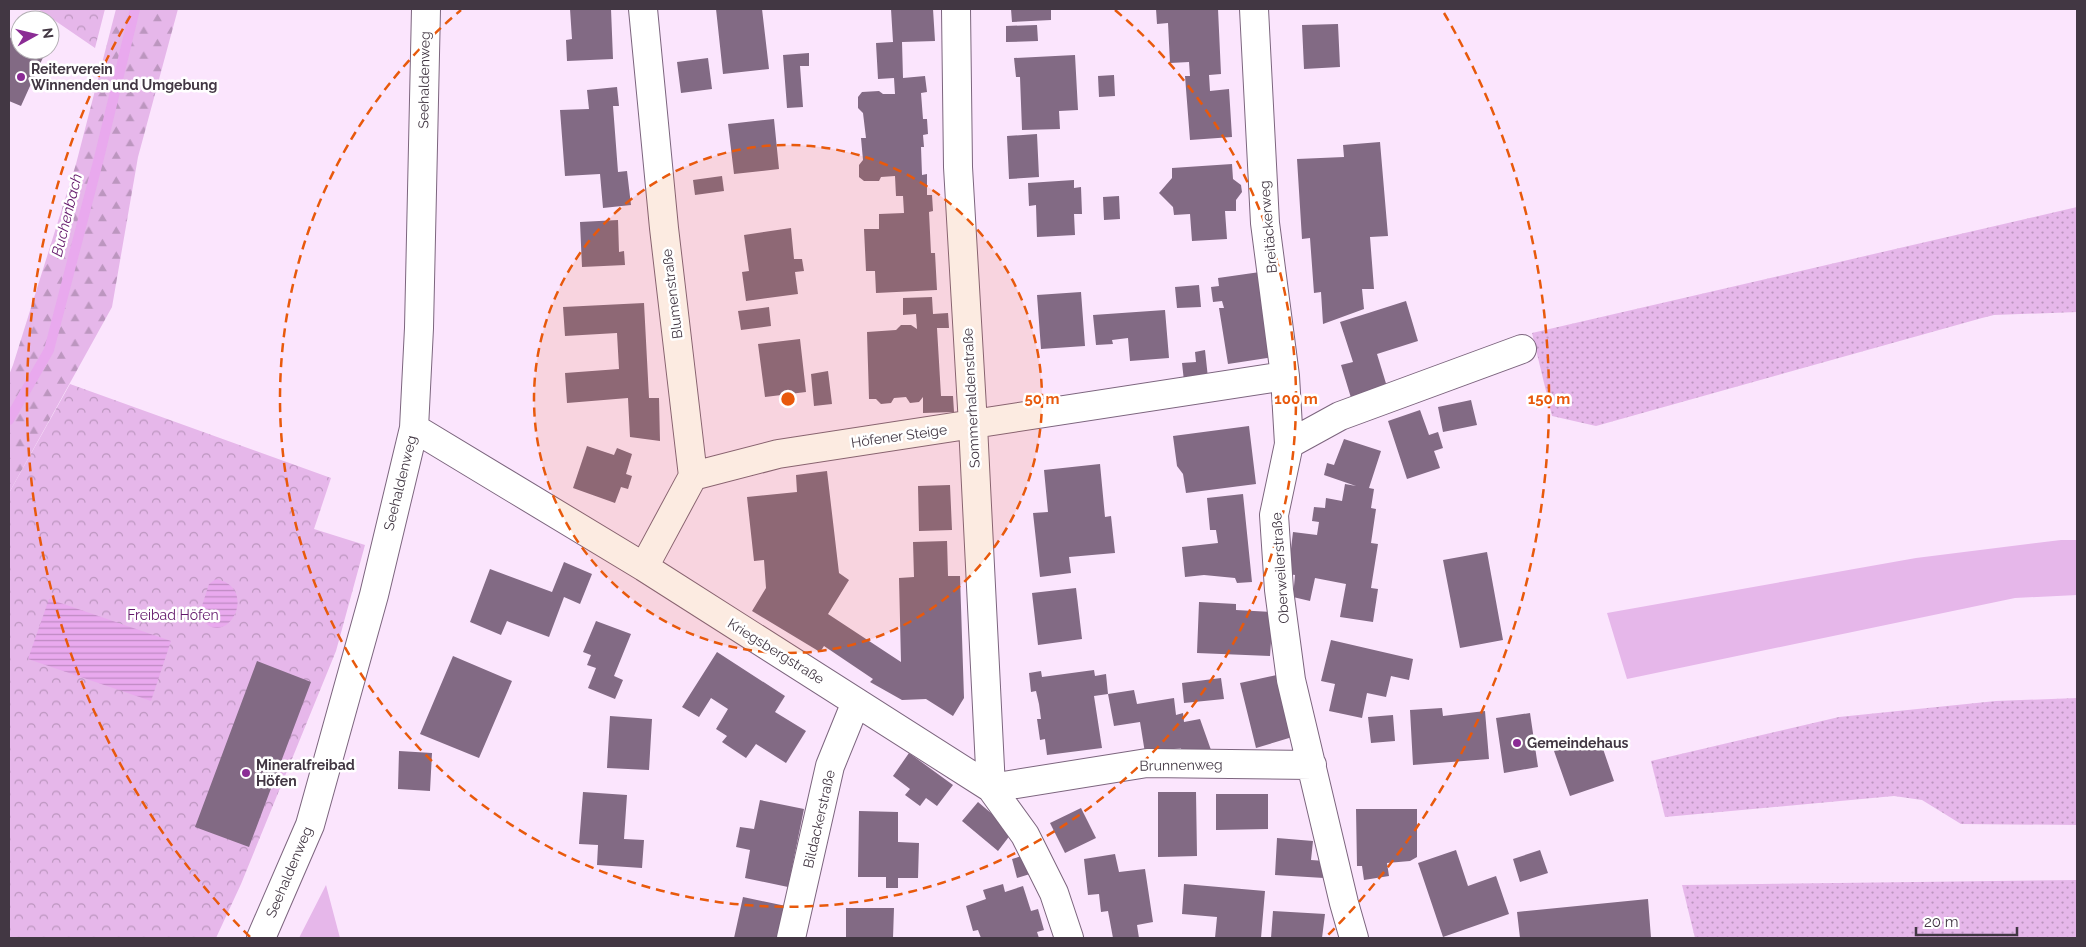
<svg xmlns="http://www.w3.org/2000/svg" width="2086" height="947" font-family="Raleway,sans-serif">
<defs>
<pattern id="forest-firs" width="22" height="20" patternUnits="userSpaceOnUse" patternTransform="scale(1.25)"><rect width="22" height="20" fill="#e6b7ea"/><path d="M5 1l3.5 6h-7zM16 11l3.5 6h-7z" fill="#bc96bf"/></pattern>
<pattern id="park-crowns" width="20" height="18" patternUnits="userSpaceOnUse" patternTransform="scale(1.25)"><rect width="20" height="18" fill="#e6b7ea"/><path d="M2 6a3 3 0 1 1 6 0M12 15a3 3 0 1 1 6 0" fill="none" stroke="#bc96bf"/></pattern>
<pattern id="garden-dots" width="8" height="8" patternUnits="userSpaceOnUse" patternTransform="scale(1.25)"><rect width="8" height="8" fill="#e6b7ea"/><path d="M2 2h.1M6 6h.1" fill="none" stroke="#bc96bf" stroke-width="1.8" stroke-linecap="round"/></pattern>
<pattern id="water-rules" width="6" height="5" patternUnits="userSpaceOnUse" patternTransform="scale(1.25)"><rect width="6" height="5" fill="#e9a9ee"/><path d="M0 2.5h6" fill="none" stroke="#be8ac2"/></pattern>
</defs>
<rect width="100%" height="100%" fill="#fbe5fd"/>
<path fill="#e6b7ea" d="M 2061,540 L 2077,540 L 2077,595 L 2015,598 L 1627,679 L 1607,613 L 1916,558 Z
M 326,885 L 340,938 L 299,938 Z"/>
<path fill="url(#forest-firs)" d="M 116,9 L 178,9 L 138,157 L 112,307 L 9,493 L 9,375 L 13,365 L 76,164 Z"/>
<path fill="url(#park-crowns)" d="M 38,9 L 105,9 L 95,48 Z
M 70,384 L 331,478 L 314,529 L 365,545 L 336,651 L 241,884 L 216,938 L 9,938 L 9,493 Z"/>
<path fill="url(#garden-dots)" d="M 2077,207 L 2077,312 L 1994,315 L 1982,318 L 1596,426 L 1552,416 L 1532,333 Z
M 2077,698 L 2077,825 L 1961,824 L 1922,800 L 1894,796 L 1665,817 L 1651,761 L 1839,717 L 1996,701 Z
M 2077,880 L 2077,938 L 1695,938 L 1682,885 Z"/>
<path fill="url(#water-rules)" d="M 216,579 C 262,588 224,656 199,615 L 209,584 Z
M 49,599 L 171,641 L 151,701 L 28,659 Z"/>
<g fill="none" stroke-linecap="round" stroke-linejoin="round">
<path stroke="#e9a9ee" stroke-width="10" d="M 9,420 L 49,350 L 99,158 L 135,9"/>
</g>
<path fill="#826a84" d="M 570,9 L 611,9 L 613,59 L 567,61 L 566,40 L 572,39 Z
M 716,9 L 762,9 L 769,69 L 723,74 Z
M 891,9 L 933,9 L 935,41 L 902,42 L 903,78 L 925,76 L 927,92 L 921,93 L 923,119 L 927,119 L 928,134 L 923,135 L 924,147 L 921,147 L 922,175 L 927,174 L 927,195 L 932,195 L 933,211 L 929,212 L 931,253 L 935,253 L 937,290 L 876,293 L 875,271 L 866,271 L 864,229 L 879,229 L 879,214 L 904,213 L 903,196 L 896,196 L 895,176 L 881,177 L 879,181 L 864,181 L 859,177 L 859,165 L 863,160 L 861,138 L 866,138 L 863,113 L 858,108 L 858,97 L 862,92 L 879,91 L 883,94 L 895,94 L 894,78 L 878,79 L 876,43 L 893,42 Z
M 1011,9 L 1051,9 L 1051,20 L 1012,22 Z
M 1156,9 L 1218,9 L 1221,74 L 1209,75 L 1210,91 L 1229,89 L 1232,137 L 1190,140 L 1185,76 L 1190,76 L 1189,62 L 1170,63 L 1168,23 L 1157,24 Z
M 1338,24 L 1340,67 L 1304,69 L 1302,25 Z
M 1037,25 L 1038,41 L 1006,42 L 1006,26 Z
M 9,37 L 20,42 L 20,50 L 39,50 L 45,53 L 21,106 L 9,101 Z
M 809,53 L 809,66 L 800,66 L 803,107 L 787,108 L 783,55 Z
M 1075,55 L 1078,110 L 1059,111 L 1060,129 L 1022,130 L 1020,77 L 1016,77 L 1014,58 Z
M 708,58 L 712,89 L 681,93 L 677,62 Z
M 1114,75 L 1115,96 L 1099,97 L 1098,76 Z
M 617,87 L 619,106 L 613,106 L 618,172 L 627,171 L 631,205 L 603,208 L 600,174 L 565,176 L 560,110 L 589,109 L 587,90 Z
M 774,119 L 779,169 L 734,174 L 728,124 Z
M 1037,134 L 1039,177 L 1009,179 L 1007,136 Z
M 1380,142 L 1388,236 L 1370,237 L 1374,289 L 1362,289 L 1364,309 L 1323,324 L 1321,292 L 1314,293 L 1310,238 L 1302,239 L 1297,159 L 1344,157 L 1343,145 Z
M 1232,164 L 1233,179 L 1241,185 L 1242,192 L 1236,200 L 1236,211 L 1225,211 L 1227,239 L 1192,241 L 1190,214 L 1174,215 L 1173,207 L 1159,193 L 1172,178 L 1172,168 Z
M 722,176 L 724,191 L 695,195 L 693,180 Z
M 1074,180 L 1074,188 L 1081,187 L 1082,214 L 1074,214 L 1075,235 L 1037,237 L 1036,205 L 1029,206 L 1028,183 Z
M 1119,196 L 1120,219 L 1104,220 L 1103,197 Z
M 618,220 L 619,252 L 624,251 L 625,265 L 582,267 L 580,222 Z
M 791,228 L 794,259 L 802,259 L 804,271 L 795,272 L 798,294 L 746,301 L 742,272 L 749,271 L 744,235 Z
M 1260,272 L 1273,357 L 1228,364 L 1219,308 L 1224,308 L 1222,301 L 1213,302 L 1211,287 L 1219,286 L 1218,278 Z
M 1199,285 L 1201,307 L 1177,308 L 1175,287 Z
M 1081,292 L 1085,346 L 1041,349 L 1037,295 Z
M 932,297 L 933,314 L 948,313 L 949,328 L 937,328 L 941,396 L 953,396 L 954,412 L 923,413 L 923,397 L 919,402 L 910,403 L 906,397 L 894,398 L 891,403 L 881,404 L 876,399 L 869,399 L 867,332 L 896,330 L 901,325 L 911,325 L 917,329 L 916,314 L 903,315 L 903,298 Z
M 1406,301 L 1418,341 L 1377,354 L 1388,390 L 1352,401 L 1341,365 L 1353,362 L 1340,322 Z
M 644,303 L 649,398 L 659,398 L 660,441 L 630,437 L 628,398 L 567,403 L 565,373 L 619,369 L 617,333 L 565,336 L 563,307 Z
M 769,307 L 771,326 L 741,330 L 738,311 Z
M 1165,310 L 1169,358 L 1130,361 L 1128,338 L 1112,340 L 1113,344 L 1096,345 L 1093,315 Z
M 800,339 L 806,392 L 765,397 L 758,344 Z
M 1205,350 L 1208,378 L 1184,381 L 1182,363 L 1196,362 L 1195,352 Z
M 828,371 L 832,404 L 814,406 L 811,374 Z
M 1471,400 L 1477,425 L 1443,432 L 1438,407 Z
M 1420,410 L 1429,435 L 1438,432 L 1443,448 L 1434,451 L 1440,468 L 1407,479 L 1388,421 Z
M 1249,426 L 1256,484 L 1186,493 L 1183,474 L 1177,466 L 1173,436 Z
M 1344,439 L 1381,451 L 1369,488 L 1374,489 L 1371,508 L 1376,509 L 1371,543 L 1378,544 L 1371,588 L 1378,589 L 1373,622 L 1340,617 L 1346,584 L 1315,578 L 1310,601 L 1293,597 L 1295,575 L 1288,574 L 1293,532 L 1317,535 L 1319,522 L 1312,521 L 1314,507 L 1325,508 L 1326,498 L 1342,501 L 1345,484 L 1356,486 L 1324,475 L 1327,463 L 1334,465 Z
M 587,446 L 614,455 L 617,448 L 632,454 L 626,474 L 632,476 L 628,489 L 621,487 L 615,503 L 573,488 Z
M 1100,464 L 1105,517 L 1111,516 L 1115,553 L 1069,557 L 1071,573 L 1040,577 L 1033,513 L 1048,512 L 1044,470 Z
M 827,471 L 839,573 L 849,580 L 828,614 L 901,662 L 899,578 L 914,577 L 913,542 L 947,541 L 948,576 L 960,576 L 964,698 L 953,716 L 926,699 L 902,700 L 870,682 L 873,679 L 824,646 L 820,652 L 752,611 L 766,588 L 764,560 L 754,561 L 747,497 L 797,492 L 796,475 Z
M 950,485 L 952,530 L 919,531 L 918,486 Z
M 1243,494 L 1252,582 L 1237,583 L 1235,578 L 1204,575 L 1185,577 L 1182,547 L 1218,543 L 1216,530 L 1210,530 L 1207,498 Z
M 1487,552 L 1503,640 L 1460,648 L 1443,560 Z
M 564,562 L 592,574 L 580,604 L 564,597 L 549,637 L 507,621 L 501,635 L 470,622 L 490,569 L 552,592 Z
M 1076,588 L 1082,639 L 1038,645 L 1032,593 Z
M 1199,602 L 1236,604 L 1236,610 L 1273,612 L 1270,656 L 1197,653 Z
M 596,621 L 631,634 L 614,676 L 623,680 L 615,699 L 588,688 L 596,668 L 587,665 L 591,655 L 583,652 Z
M 1331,640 L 1413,659 L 1409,680 L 1391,676 L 1386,697 L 1367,693 L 1362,718 L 1329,711 L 1335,684 L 1321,681 Z
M 717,652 L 785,696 L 775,712 L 806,731 L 786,763 L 756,744 L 746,758 L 722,742 L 727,736 L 716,729 L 728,709 L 711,698 L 699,717 L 682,707 Z
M 453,656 L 512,681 L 479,758 L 420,734 Z
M 257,661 L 311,682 L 249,847 L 195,827 Z
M 1094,670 L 1095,676 L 1106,674 L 1108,694 L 1094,696 L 1102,748 L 1047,755 L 1045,739 L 1040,740 L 1037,719 L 1041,719 L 1039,704 L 1036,691 L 1031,692 L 1029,673 L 1041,671 L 1042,677 Z
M 1281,674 L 1299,735 L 1256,748 L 1240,683 Z
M 1221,678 L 1224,699 L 1184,703 L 1182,683 Z
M 1134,690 L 1137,704 L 1174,698 L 1176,715 L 1183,713 L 1184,722 L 1200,719 L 1211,750 L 1182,755 L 1181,748 L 1145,753 L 1140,722 L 1114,726 L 1108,694 Z
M 1442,708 L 1443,716 L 1485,711 L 1489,759 L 1413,765 L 1410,710 Z
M 1530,713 L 1538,767 L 1504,773 L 1496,718 Z
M 1393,715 L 1395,741 L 1371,743 L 1368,717 Z
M 610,716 L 652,719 L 649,770 L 607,768 Z
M 1600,740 L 1614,781 L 1570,796 L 1554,751 L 1583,741 L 1584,746 Z
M 399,751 L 432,753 L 430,791 L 398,789 Z
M 909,753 L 953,785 L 937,806 L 926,798 L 920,806 L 905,795 L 910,789 L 893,776 Z
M 583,792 L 627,795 L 624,839 L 644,840 L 642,868 L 597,865 L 598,845 L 579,844 Z
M 1158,792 L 1196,792 L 1197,856 L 1158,857 Z
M 1216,794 L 1268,794 L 1268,829 L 1216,830 Z
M 760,800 L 804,809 L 788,887 L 745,878 L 750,850 L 736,847 L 740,827 L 754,829 Z
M 978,802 L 1005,825 L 1003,828 L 1011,834 L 998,851 L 962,821 Z
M 1081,808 L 1096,838 L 1065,853 L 1050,823 Z
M 1356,809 L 1417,809 L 1417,857 L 1410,861 L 1387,863 L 1389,876 L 1364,880 L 1362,866 L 1357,866 Z
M 859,811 L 898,812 L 898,842 L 919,843 L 918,878 L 898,878 L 898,888 L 886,888 L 886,877 L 858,877 Z
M 1277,838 L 1313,841 L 1311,860 L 1325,861 L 1324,878 L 1275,875 Z
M 1456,850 L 1468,886 L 1496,876 L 1509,914 L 1443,937 L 1418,863 Z
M 1540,850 L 1548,873 L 1520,882 L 1513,859 Z
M 1115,854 L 1119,872 L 1145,869 L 1153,922 L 1137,925 L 1139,938 L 1113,938 L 1108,911 L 1101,912 L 1099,894 L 1088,895 L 1084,859 Z
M 1025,855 L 1030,874 L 1017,878 L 1012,859 Z
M 1003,884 L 1005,892 L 1023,886 L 1031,911 L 1038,909 L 1044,930 L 1037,932 L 1039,938 L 981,938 L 978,930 L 973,931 L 966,906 L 986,899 L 983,890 Z
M 1184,884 L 1265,891 L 1261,938 L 1215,938 L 1217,917 L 1182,914 Z
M 743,897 L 786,906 L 779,938 L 734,938 Z
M 1648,899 L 1651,938 L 1520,938 L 1517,912 Z
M 846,908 L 894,908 L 893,938 L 846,938 Z
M 1273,911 L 1325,914 L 1322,938 L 1271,938 Z"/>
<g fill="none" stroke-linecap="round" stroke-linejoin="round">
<defs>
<path id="minor" d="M 643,9 L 664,228 L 693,476 L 644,567
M 956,9 L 958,167 L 973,425 L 991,788 L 1147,763 L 1312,765
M 1254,9 L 1265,223 L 1285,376 L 1289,444 L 1274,515 L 1279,590 L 1291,680 L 1344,903 L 1354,938
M 414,428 L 644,567 L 991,788 L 1025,835 L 1054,893 L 1069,938
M 1289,444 L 1340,416 L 1522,349
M 693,476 L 778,454 L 1285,376
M 261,938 L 310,825 L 374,595 L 414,428 L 419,328 L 426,9
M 791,938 L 830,766 L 856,702"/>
</defs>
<use href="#minor" stroke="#7c657e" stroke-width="30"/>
<use href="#minor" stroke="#fff" stroke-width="28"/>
</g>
<circle cx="788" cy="399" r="254" fill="#e8590c" fill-opacity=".12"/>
<g fill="none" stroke="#e8590c" stroke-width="2.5" stroke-dasharray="9 6">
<circle cx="788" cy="399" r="254"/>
<path d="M1115 10A508 508 0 1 1 461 10"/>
<path d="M250 937A761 761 0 0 1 132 13M1444 13A761 761 0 0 1 1326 937"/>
</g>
<g fill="#8b2c95" stroke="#fff" stroke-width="2">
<circle cx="21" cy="77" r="5"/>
<circle cx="1517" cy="743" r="5"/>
<circle cx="246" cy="773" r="5"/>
</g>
<g text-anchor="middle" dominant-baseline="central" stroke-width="5" stroke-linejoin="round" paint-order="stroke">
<g font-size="14" font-weight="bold" fill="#423743" stroke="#fff" text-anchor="start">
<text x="31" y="69">Reiterverein<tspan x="31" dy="16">Winnenden und Umgebung</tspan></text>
<text x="1527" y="743">Gemeindehaus</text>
<text x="256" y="765">Mineralfreibad<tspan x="256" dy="16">Höfen</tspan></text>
</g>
<g font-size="14" fill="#423743" stroke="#fff">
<text transform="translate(424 80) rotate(-89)">Seehaldenweg</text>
<text transform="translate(1268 227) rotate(-95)">Breitäckerweg</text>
<text transform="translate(672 294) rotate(-97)">Blumenstraße</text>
<text transform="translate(971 398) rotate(-93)">Sommerhaldenstraße</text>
<text transform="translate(899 436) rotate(-8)">Höfener Steige</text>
<text transform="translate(400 483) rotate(-76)">Seehaldenweg</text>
<text transform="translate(1280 568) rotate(-94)">Oberweilerstraße</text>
<text transform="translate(776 651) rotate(32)">Kriegsbergstraße</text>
<text transform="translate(1181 765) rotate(-1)">Brunnenweg</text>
<text transform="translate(819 819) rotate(-77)">Bildackerstraße</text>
<text transform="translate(289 872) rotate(-67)">Seehaldenweg</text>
</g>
<g font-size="14" fill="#63186b" stroke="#fff">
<text x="173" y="615">Freibad Höfen</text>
</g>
<g font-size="15" font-style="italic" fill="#651a6c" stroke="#fff">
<text transform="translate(67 215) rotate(-76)">Buchenbach</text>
</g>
</g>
<circle cx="788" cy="399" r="8" fill="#e8590c" stroke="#fff" stroke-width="2.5"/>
<g font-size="15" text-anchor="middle" font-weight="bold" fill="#e8590c" stroke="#fff" stroke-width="5" stroke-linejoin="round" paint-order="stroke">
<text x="1042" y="404">50 m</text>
<text x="1296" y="404">100 m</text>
<text x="1549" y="404">150 m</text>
</g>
<rect width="2086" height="947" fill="none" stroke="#423743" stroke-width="20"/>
<g transform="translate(35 35) rotate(82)"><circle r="24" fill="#ffffff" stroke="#b3afb4"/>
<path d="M0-4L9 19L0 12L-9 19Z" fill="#8b2c95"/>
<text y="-8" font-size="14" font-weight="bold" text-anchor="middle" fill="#423743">N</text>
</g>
<path d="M1916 927v8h101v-8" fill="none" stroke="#423743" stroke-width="2.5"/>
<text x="1924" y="927" font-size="15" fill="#423743" stroke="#ffffff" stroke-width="4" paint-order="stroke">20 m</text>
</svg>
